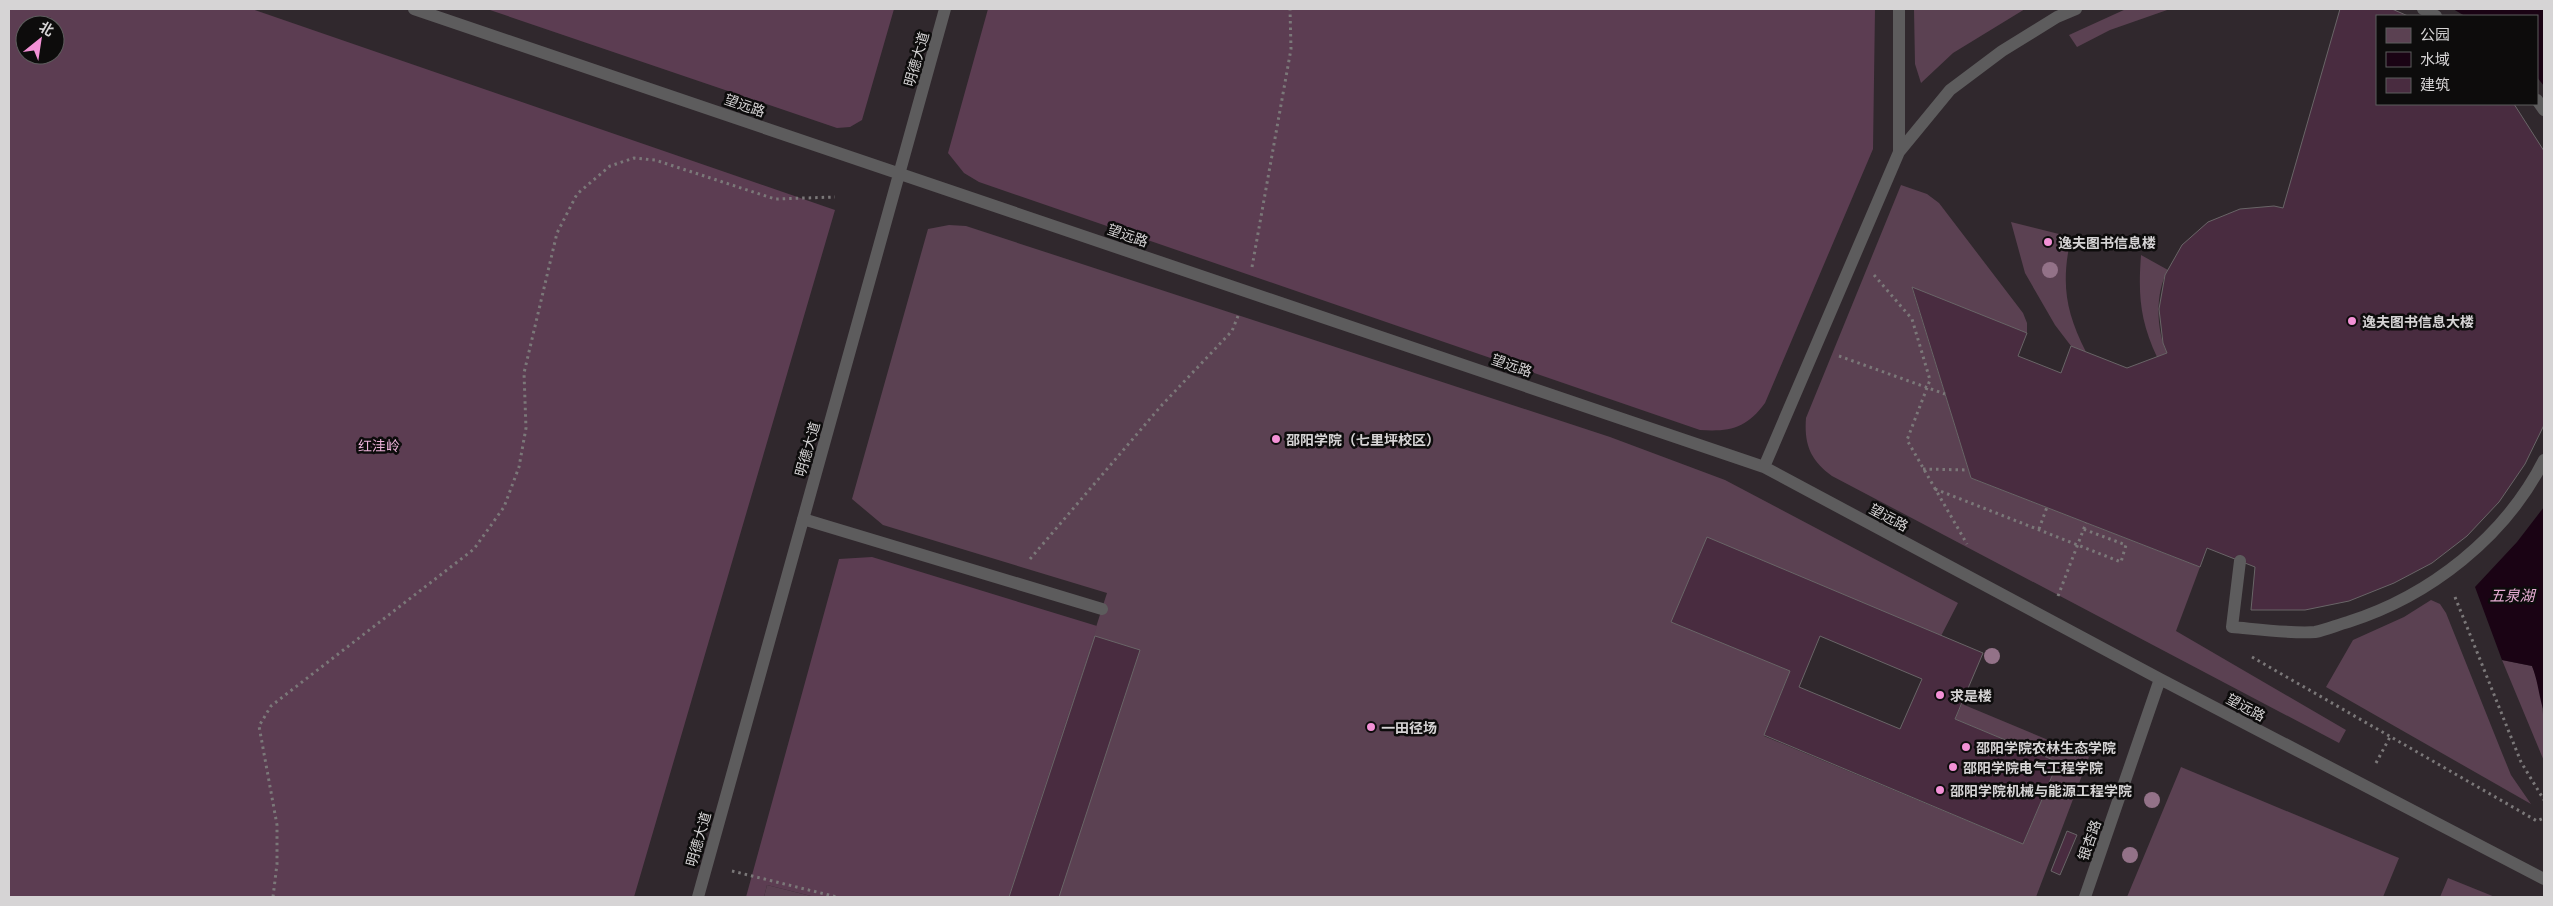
<svg xmlns="http://www.w3.org/2000/svg" width="2553" height="906" font-family="'Exo 2','Noto Sans SC',sans-serif">
<rect width="100%" height="100%" fill="#252223"/>
<path fill="#30282d" fill-rule="evenodd" d="M 9,9 L 2544,9 L 2544,897 L 223,897 ZM 2377,16 L 2537,16 L 2537,104 L 2377,104 ZM 25,25 L 55,25 L 55,55 L 25,55 Z"/>
<path fill="#5b4152" d="M 1914,9 L 2025,9 L 1953,53 L 1921,83 L 1915,64 Z
M 2126,9 L 2170,9 L 2110,30 L 2077,47 L 2069,35 Z
M 1901,185 L 1927,194 L 1939,203 L 2023,313 L 2027,323 L 2027,333 L 1912,288 L 1971,478 L 2200,567 L 2176,631 L 2346,730 L 2339,743 L 1832,476 C 1810,460 1804,444 1806,418 Z
M 2011,222 L 2071,237 C 2061,283 2065,310 2086,352 L 2071,346 L 2055,325 L 2025,273 Z
M 949,225 L 966,226 L 1610,437 L 1725,480 L 1958,603 L 1941,636 L 1671,621 L 1790,671 L 1764,736 L 2023,844 L 2058,762 L 1955,719 L 1962,704 L 2089,757 L 2036,897 L 1009,897 L 1107,593 L 883,525 L 852,499 L 928,229 Z
M 2141,255 L 2168,270 C 2155,292 2156,330 2167,353 L 2157,357 C 2140,320 2138,296 2141,255 Z
M 2431,600 L 2440,604 L 2446,613 L 2502,753 L 2511,775 L 2531,804 L 2326,687 L 2353,640 L 2404,617 Z
M 2502,660 L 2532,666 C 2545,696 2544,728 2544,761 Z
M 2181,767 L 2399,858 L 2383,897 L 2127,897 Z
M 2448,878 L 2495,897 L 2440,897 Z
M 767,885 L 815,897 L 764,897 Z"/>
<path fill="#5c3d52" fill-rule="evenodd" d="M 9,9 L 252,9 L 835,210 L 634,897 L 9,897 ZM 25,25 L 55,25 L 55,55 L 25,55 Z
M 487,9 L 894,9 L 862,120 L 850,127 L 837,128 Z
M 988,9 L 1875,9 L 1873,149 L 1765,403 C 1747,428 1730,432 1700,430 L 979,182 L 964,173 L 948,153 Z
M 872,557 L 1097,626 L 1009,897 L 815,897 L 767,885 L 764,897 L 746,897 L 839,559 Z"/>
<path fill="#1a0314" d="M 2453,9 L 2544,9 L 2544,86 L 2537,77 L 2537,16 L 2465,16 Z
M 2544,507 L 2544,712 C 2539,697 2538,681 2532,666 L 2502,660 L 2475,587 L 2517,542 Z"/>
<path fill="#492c40" stroke="#696567" fill-rule="evenodd" d="M 2340,9 L 2392,9 L 2408,16 L 2377,16 L 2377,104 L 2514,104 L 2544,151 L 2544,425 L 2525,464 L 2499,502 L 2467,536 L 2432,563 L 2394,583 L 2349,601 L 2305,610 L 2251,610 L 2255,567 L 2207,548 L 2200,567 L 1971,478 L 1912,287 L 2027,333 L 2018,356 L 2061,373 L 2071,346 L 2127,368 L 2167,353 L 2163,343 L 2159,309 L 2165,275 L 2182,245 L 2208,222 L 2240,209 L 2274,206 L 2283,208 Z
M 1707,537 L 1983,653 L 1955,719 L 2058,762 L 2023,844 L 1764,735 L 1790,671 L 1671,622 ZM 1820,636 L 1922,679 L 1900,729 L 1799,687 Z
M 1095,636 L 1140,650 L 1059,897 L 1009,897 Z
M 2067,831 L 2077,835 L 2060,875 L 2051,871 Z"/>
<g fill="none" stroke-linecap="round" stroke-linejoin="round">
<path stroke="#7b7879" stroke-width="3" stroke-dasharray="2.5 4" stroke-linecap="butt" d="M 1252,267 L 1291,49 L 1290,9
M 1874,275 L 1912,319 L 1930,380 L 1907,440 L 1967,544
M 1839,356 L 1945,394
M 1923,469 L 1968,470
M 1935,489 L 2121,562 L 2126,545 L 2083,529
M 2039,529 L 2047,507
M 1030,559 L 1161,406 L 1232,331 L 1238,316
M 2058,596 L 2086,523
M 2455,597 L 2521,762 L 2544,800
M 2252,657 L 2537,821 L 2544,818
M 2376,763 L 2390,737
M 732,871 L 837,897
M 273,897 L 277,864 L 277,825 L 259,726 L 271,706 L 474,549 L 504,507 L 519,467 L 526,428 L 524,373 L 557,233 L 577,194 L 610,166 L 634,158 L 655,160 L 775,199 L 835,197"/>
<path stroke="#5d5c5d" stroke-width="12" d="M 414,9 L 1764,467 L 2160,679 L 2544,879
M 2423,9 L 2436,16
M 2537,100 L 2544,110
M 1899,152 L 1950,90 L 2002,51 L 2057,17 L 2076,9
M 1764,467 L 1899,152 L 1899,9
M 803,519 L 1102,609
M 2240,561 L 2232,627 C 2255,629 2293,634 2315,632 C 2326,630 2337,625 2348,622 C 2430,596 2505,537 2544,460
M 698,897 L 945,9
M 2085,897 L 2160,679"/>
</g>
<g fill="#937288">
<circle cx="2050" cy="270" r="8"/>
<circle cx="1992" cy="656" r="8"/>
<circle cx="2152" cy="800" r="8"/>
<circle cx="2130" cy="855" r="8"/>
</g>
<g fill="#f391d6" stroke="#0d0c0c" stroke-width="2">
<circle cx="2048" cy="242" r="5"/>
<circle cx="2352" cy="321" r="5"/>
<circle cx="1276" cy="439" r="5"/>
<circle cx="1940" cy="695" r="5"/>
<circle cx="1371" cy="727" r="5"/>
<circle cx="1966" cy="747" r="5"/>
<circle cx="1953" cy="767" r="5"/>
<circle cx="1940" cy="790" r="5"/>
</g>
<g text-anchor="middle" dominant-baseline="central" stroke-width="5" stroke-linejoin="round" paint-order="stroke">
<g font-size="14" fill="#d6d4d5" stroke="#0d0c0c">
<text transform="translate(916 59) rotate(-74)">明德大道</text>
<text transform="translate(745 105) rotate(19)">望远路</text>
<text transform="translate(1128 235) rotate(19)">望远路</text>
<text transform="translate(1512 365) rotate(19)">望远路</text>
<text transform="translate(807 449) rotate(-74)">明德大道</text>
<text transform="translate(1889 517) rotate(28)">望远路</text>
<text transform="translate(2246 707) rotate(28)">望远路</text>
<text transform="translate(698 839) rotate(-74)">明德大道</text>
<text transform="translate(2089 840) rotate(-71)">银杏路</text>
</g>
<g font-size="14" font-weight="bold" fill="#d6d4d5" stroke="#0d0c0c" text-anchor="start">
<text x="2058" y="242">逸夫图书信息楼</text>
<text x="2362" y="321">逸夫图书信息大楼</text>
<text x="1286" y="439">邵阳学院（七里坪校区）</text>
<text x="1950" y="695">求是楼</text>
<text x="1381" y="727">一田径场</text>
<text x="1976" y="747">邵阳学院农林生态学院</text>
<text x="1963" y="767">邵阳学院电气工程学院</text>
<text x="1950" y="790">邵阳学院机械与能源工程学院</text>
</g>
<g font-size="14" fill="#edb3da" stroke="#0d0c0c">
<text x="379" y="445">红洼岭</text>
</g>
<g font-size="15" font-style="italic" fill="#e5acd2" stroke="#0d0c0c">
<text x="2512" y="595">五泉湖</text>
</g>
</g>
<rect width="2553" height="906" fill="none" stroke="#d6d4d5" stroke-width="20"/>
<rect x="2376" y="15" width="162" height="90" fill="#0d0c0c" stroke="#5d5c5c"/>
<rect x="2386" y="28" width="25" height="15" fill="#5b4152" stroke="#5d5c5c"/>
<text x="2420" y="40" font-size="15" fill="#d6d4d5">公园</text>
<rect x="2386" y="52" width="25" height="15" fill="#1a0314" stroke="#5d5c5c"/>
<text x="2420" y="65" font-size="15" fill="#d6d4d5">水域</text>
<rect x="2386" y="78" width="25" height="15" fill="#492c40" stroke="#5d5c5c"/>
<text x="2420" y="90" font-size="15" fill="#d6d4d5">建筑</text>
<g transform="translate(40 40) rotate(30)"><circle r="24" fill="#0d0c0c" stroke="#5d5c5c"/>
<path d="M0-4L9 19L0 12L-9 19Z" fill="#f391d6"/>
<text y="-8" font-size="14" font-weight="bold" text-anchor="middle" fill="#d6d4d5">北</text>
</g>
</svg>
